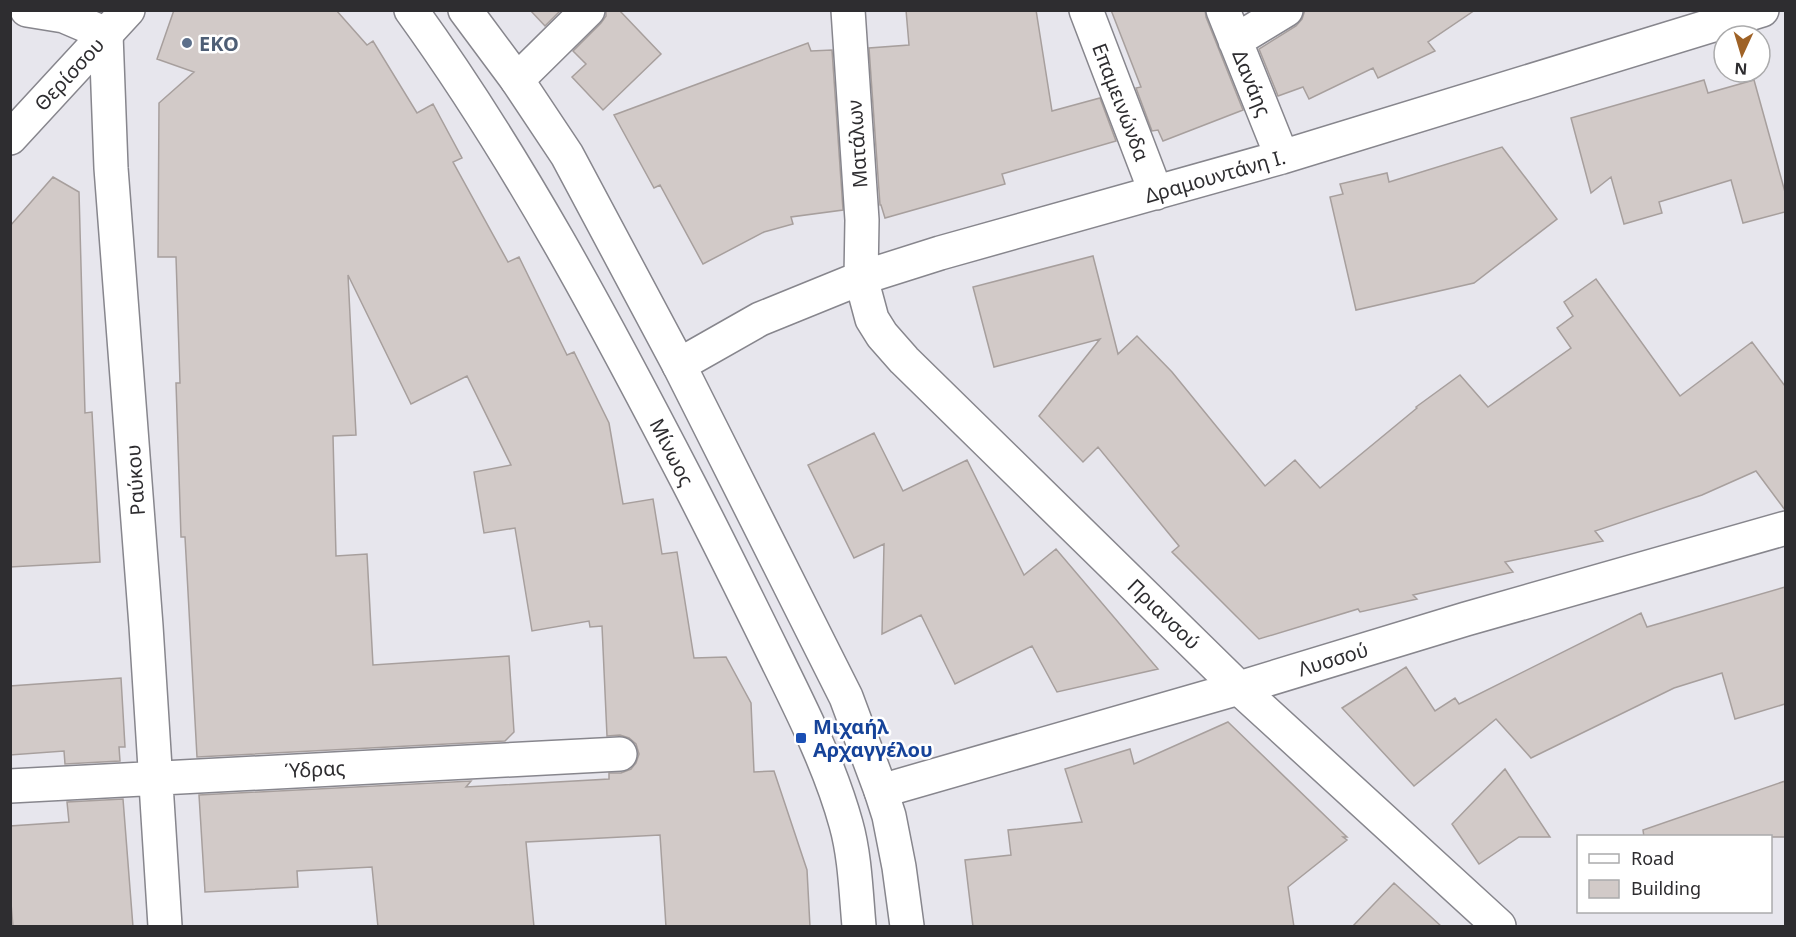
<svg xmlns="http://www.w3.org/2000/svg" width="1796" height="937" font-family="'Noto Sans',sans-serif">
<rect width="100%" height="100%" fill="#e7e6ed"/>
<path fill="#d2cac8" stroke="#a79f9d" stroke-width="1.5" d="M 174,10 L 336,10 L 367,45 L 373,41 L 417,113 L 433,104 L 462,158 L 453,162 L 508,262 L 519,257 L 567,355 L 574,352 L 609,423 L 623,504 L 653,499 L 662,554 L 677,552 L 694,658 L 726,657 L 751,703 L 754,772 L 774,771 L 807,870 L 810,927 L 666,927 L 660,835 L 526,842 L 534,927 L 378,927 L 372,867 L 297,871 L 298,887 L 205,892 L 199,795 L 471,781 L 466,787 L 609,779 L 609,773 L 621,773 L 631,769 L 636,763 L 639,754 L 636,744 L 629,738 L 620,735 L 607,736 L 602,626 L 590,627 L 589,621 L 532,631 L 515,528 L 484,533 L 474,472 L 511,465 L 467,376 L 411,404 L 348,275 L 356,435 L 333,436 L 336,556 L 367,554 L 373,665 L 509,656 L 514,732 L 505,741 L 197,757 L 185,537 L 181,537 L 176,383 L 180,383 L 176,257 L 158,257 L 159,103 L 194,72 L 157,59 Z
M 530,10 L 561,10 L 545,26 Z
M 606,10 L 619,10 L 661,54 L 603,110 L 572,77 L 586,64 L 573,51 L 601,23 L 606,16 Z
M 906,10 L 1036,10 L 1052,111 L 1100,98 L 1116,141 L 1002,174 L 1005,184 L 885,218 L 881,205 L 880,205 L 869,48 L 909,45 Z
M 1111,10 L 1205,10 L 1206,17 L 1243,110 L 1163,141 L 1158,130 L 1152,131 L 1136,88 L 1141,87 Z
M 1305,10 L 1475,10 L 1428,42 L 1435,51 L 1378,78 L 1373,68 L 1309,99 L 1303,87 L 1278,96 L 1259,49 L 1296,26 L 1302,19 Z
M 808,43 L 811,51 L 832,50 L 843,210 L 791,217 L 793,224 L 764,232 L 703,264 L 660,185 L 654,188 L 614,115 Z
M 1704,80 L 1708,93 L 1754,80 L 1785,192 L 1785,212 L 1743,223 L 1731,180 L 1659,202 L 1662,213 L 1624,224 L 1611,177 L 1591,193 L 1571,118 Z
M 1502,147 L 1557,219 L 1474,283 L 1356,310 L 1330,197 L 1343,194 L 1340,184 L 1387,173 L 1389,182 Z
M 53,177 L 79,192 L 85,413 L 92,412 L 100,562 L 10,567 L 10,226 Z
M 1093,256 L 1118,354 L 1137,336 L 1172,372 L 1265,486 L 1295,460 L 1320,488 L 1417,408 L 1416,407 L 1460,375 L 1488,407 L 1571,348 L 1557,328 L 1573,316 L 1564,302 L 1596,279 L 1680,396 L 1752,342 L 1785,386 L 1785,510 L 1756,471 L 1702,495 L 1595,531 L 1603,541 L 1505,562 L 1513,572 L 1413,595 L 1417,599 L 1360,612 L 1358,609 L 1259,639 L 1172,552 L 1179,546 L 1098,447 L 1083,462 L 1039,416 L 1100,339 L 994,367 L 973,287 Z
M 874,433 L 903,491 L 967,460 L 1024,575 L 1056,549 L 1158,669 L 1057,692 L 1032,646 L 955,684 L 921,615 L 882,634 L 884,544 L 854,558 L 808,465 Z
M 1785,587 L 1785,704 L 1735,719 L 1722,673 L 1674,688 L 1531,758 L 1496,719 L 1414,786 L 1342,708 L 1406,667 L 1435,711 L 1455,698 L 1459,704 L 1641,613 L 1647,627 Z
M 121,678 L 125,747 L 119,747 L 120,761 L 65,764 L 64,751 L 10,755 L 10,686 Z
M 1228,722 L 1347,837 L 1343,837 L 1347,840 L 1288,887 L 1294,927 L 973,927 L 965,860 L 1011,855 L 1008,830 L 1082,822 L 1065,769 L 1130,749 L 1134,764 Z
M 1505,769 L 1550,837 L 1519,837 L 1479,864 L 1452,824 Z
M 1785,781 L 1785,837 L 1644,837 L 1643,830 Z
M 123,799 L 133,927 L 13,927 L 10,891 L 10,826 L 69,822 L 67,802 Z
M 1394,883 L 1442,927 L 1352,927 Z"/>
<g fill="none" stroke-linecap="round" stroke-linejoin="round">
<defs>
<path id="minor" d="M 27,10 L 64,16 L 106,34 L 111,168 L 146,626 L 165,926
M 848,10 L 862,220 L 861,278 L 872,319 L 882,335 L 904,360 L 1239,688 L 1499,926
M 1086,10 L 1156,193
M 1223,10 L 1282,157
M 1235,41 L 1286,10
M 517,80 L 588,10
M 679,365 L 760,319 L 861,278 L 940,253 L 1282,157 L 1762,10
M 10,786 L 620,754
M 881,791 L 1239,688 L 1466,619 L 1786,528"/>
<path id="tertiary" d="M 10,138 L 128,10"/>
<path id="secondary" d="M 411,10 C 518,158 604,320 688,482 C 718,540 747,599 776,658 C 802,711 830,766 846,824 C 855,856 856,893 859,926
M 465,10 L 517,80 L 567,155 L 679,365 L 846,697 L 881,791 L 889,816 L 899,867 L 907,926"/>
</defs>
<use href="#minor" stroke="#87868d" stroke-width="36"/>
<use href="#tertiary" stroke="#87868d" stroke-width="36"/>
<use href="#secondary" stroke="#87868d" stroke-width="36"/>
<use href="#minor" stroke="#fff" stroke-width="33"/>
<use href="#tertiary" stroke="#fff" stroke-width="33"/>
<use href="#secondary" stroke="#fff" stroke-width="33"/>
</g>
<circle fill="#5c6f8a" stroke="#fff" stroke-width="2" cx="187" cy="43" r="6"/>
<rect fill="#1a4fb4" stroke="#fff" stroke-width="2" x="795" y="732" width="12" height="12" rx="3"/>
<g text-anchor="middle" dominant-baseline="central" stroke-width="5" stroke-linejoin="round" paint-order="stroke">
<g font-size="20" font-weight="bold" fill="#4e5e75" stroke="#fff" text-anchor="start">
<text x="199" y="43">ΕΚΟ</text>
</g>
<g font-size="20" fill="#2e2d30" stroke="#fff">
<text transform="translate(69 74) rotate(-47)">Θερίσσου</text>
<text transform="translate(1252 83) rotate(68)">Δανάης</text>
<text transform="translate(1121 102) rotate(69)">Επαμεινώνδα</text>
<text transform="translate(857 144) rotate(-94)">Ματάλων</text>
<text transform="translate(1215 176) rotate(-16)">Δραμουντάνη Ι.</text>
<text transform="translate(672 452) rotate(63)">Μίνωος</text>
<text transform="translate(135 480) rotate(-94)">Ραύκου</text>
<text transform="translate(1164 614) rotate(44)">Πριανσού</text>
<text transform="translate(1333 659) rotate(-17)">Λυσσού</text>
<text transform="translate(315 769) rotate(-3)">Ύδρας</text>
</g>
<g font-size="20" font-weight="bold" fill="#164399" stroke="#fff" text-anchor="start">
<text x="813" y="726">Μιχαήλ<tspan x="813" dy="23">Αρχαγγέλου</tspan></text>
</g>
</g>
<rect width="1796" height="937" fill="none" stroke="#2e2d30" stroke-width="24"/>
<rect x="1577" y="835" width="195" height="78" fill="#ffffff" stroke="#ababac" stroke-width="1.5"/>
<rect x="1589" y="854" width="30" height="9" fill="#ffffff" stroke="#ababac" stroke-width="1.5"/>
<text x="1631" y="865" font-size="18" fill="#2e2d30">Road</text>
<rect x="1589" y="880" width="30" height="18" fill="#d2cac8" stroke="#ababac" stroke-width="1.5"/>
<text x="1631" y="895" font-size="18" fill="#2e2d30">Building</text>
<g transform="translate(1742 54) rotate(184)"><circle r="28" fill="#ffffff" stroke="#ababac" stroke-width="1.5"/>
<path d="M0-4.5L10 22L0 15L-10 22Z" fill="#9f6226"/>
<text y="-9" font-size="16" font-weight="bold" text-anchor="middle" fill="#2e2d30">N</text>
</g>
</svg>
